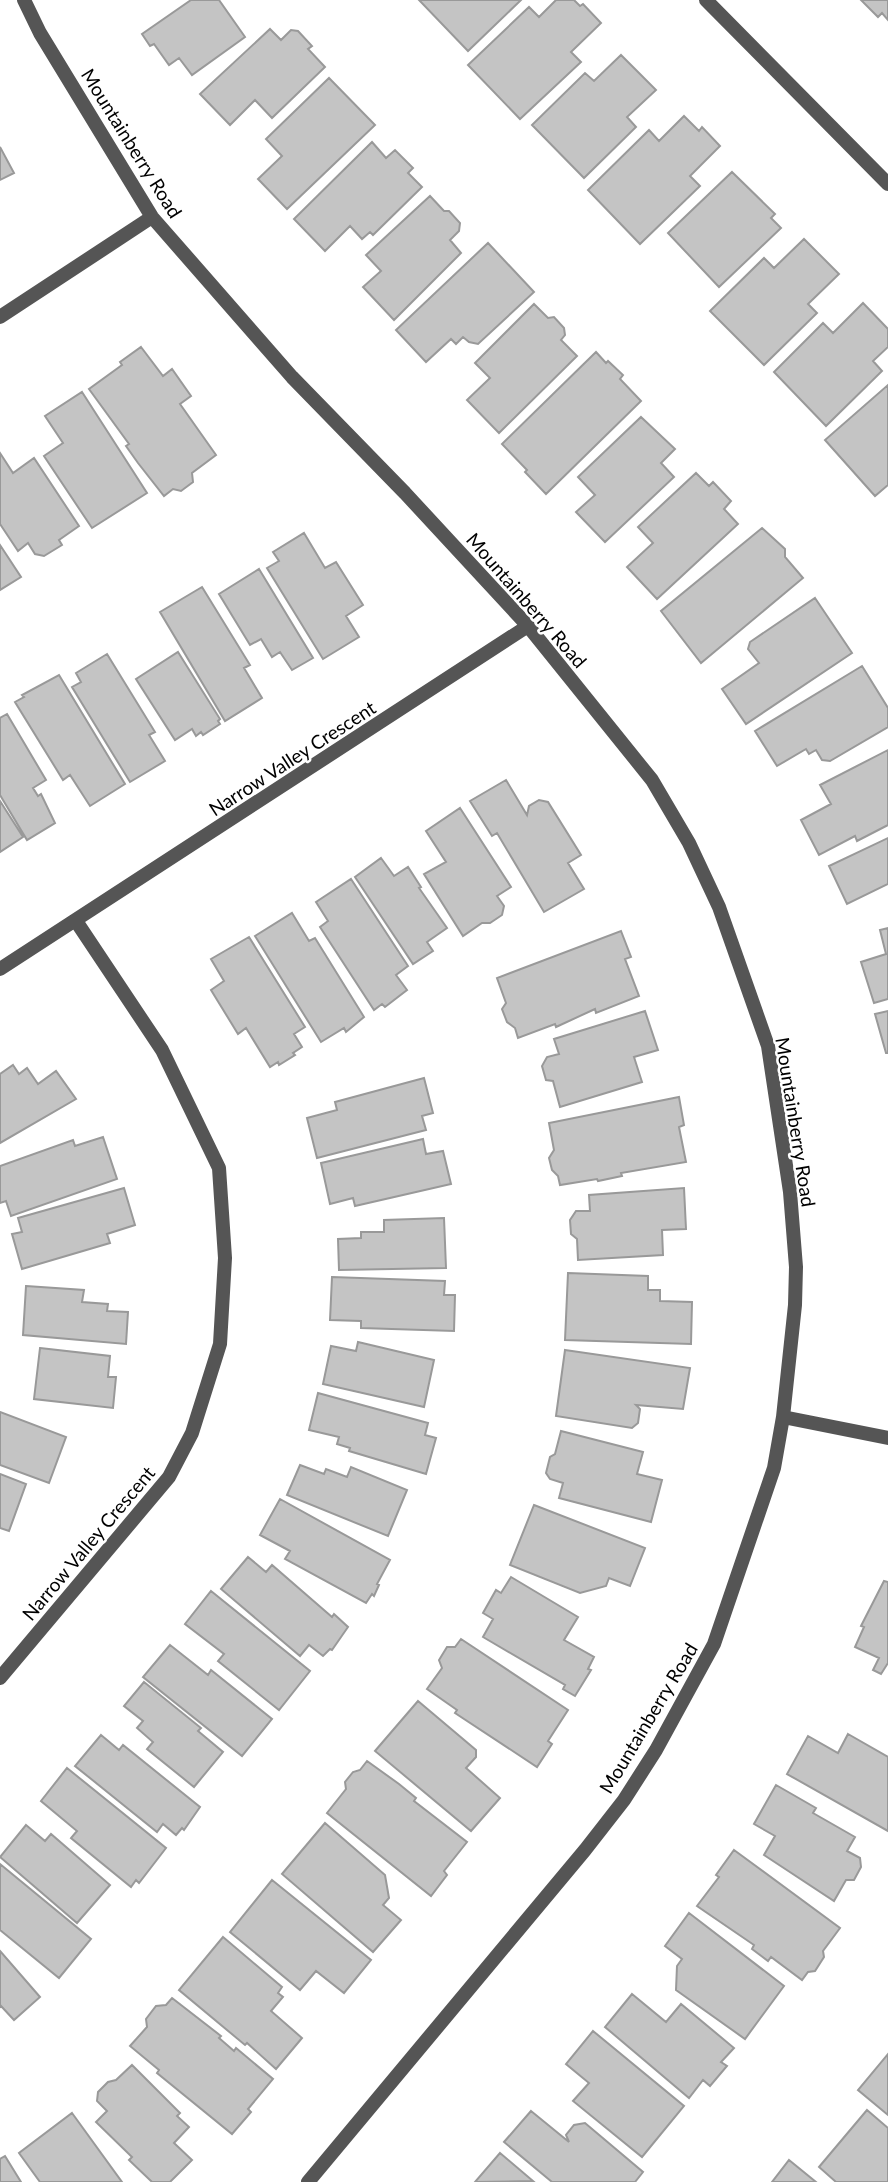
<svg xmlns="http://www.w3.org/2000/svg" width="888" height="2182" font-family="Lato,sans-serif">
<rect width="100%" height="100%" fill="#fff"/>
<path fill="#c4c4c4" stroke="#999" stroke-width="2" d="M 191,0 L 219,0 L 245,37 L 192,75 L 179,58 L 169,65 L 154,44 L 150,46 L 142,34 Z
M 419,0 L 521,0 L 468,51 Z
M 556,0 L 574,0 L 580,6 L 583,4 L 601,23 L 571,52 L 581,62 L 520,119 L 468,65 L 529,7 L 539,17 Z
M 861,0 L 888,0 L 888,20 L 882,13 L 878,17 Z
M 270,29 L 281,40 L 291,30 L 298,31 L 312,46 L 308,49 L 325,67 L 272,118 L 255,100 L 230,125 L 200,94 Z
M 621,55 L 656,90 L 627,117 L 636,127 L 584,178 L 532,125 L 585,73 L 594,81 Z
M 329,78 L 375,125 L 287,209 L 258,179 L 282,156 L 266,139 Z
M 684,116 L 699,131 L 702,127 L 720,146 L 690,176 L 700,186 L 640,244 L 588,190 L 649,130 L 659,141 Z
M 372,142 L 386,158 L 395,150 L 413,168 L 408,173 L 422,187 L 373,235 L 370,232 L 362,239 L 350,226 L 325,251 L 294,219 Z
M 0,147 L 14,173 L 0,180 Z
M 732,172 L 775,214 L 771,218 L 781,228 L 719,287 L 668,233 Z
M 430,196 L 444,211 L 449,211 L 460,223 L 459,231 L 450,240 L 461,253 L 394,320 L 363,287 L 381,271 L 366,255 Z
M 804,239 L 839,274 L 808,304 L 817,313 L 764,365 L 710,311 L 764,258 L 774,268 Z
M 488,243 L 534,292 L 478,344 L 469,342 L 463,337 L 456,344 L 451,339 L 426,362 L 396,330 Z
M 863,303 L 888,329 L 888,347 L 873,361 L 882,371 L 826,426 L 774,372 L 823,323 L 833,333 Z
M 534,304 L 548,318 L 554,317 L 564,328 L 565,335 L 561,340 L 577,356 L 499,433 L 467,400 L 490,378 L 475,363 Z
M 141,347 L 163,376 L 172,369 L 191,396 L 180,404 L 216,455 L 192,473 L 193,482 L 181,491 L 173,489 L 164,496 L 138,463 L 126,446 L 129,444 L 89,389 L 122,365 L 120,362 Z
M 596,352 L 606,363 L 608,361 L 623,375 L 620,379 L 641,401 L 546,494 L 525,472 L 527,470 L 502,444 Z
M 888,385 L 888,485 L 875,496 L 825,440 Z
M 82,392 L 147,493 L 92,528 L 44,456 L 63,443 L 45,416 Z
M 641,417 L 675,449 L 661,463 L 674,477 L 605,542 L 576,512 L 595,495 L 578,477 Z
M 0,453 L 13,473 L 34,458 L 79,526 L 59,540 L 62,545 L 44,556 L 35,554 L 28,543 L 18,551 L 0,524 Z
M 696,473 L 709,486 L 713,482 L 731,501 L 724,509 L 738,524 L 657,599 L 627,567 L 653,543 L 638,527 Z
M 762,528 L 785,549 L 785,557 L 803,578 L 701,663 L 661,611 Z
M 304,533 L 325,568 L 336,562 L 363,605 L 346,616 L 359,637 L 323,659 L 267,568 L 279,561 L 273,552 Z
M 0,545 L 21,577 L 0,590 Z
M 259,569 L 313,658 L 292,670 L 280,652 L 272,657 L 261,639 L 250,645 L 219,594 Z
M 202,587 L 250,665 L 244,668 L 262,698 L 225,721 L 160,612 Z
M 815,598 L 852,653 L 746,724 L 722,689 L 759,663 L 748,649 L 750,642 Z
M 178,652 L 220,719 L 218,721 L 220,724 L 203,735 L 201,732 L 196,736 L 192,729 L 175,740 L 136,679 Z
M 107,654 L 155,732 L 149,735 L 165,761 L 130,782 L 72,687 L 81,682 L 76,673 Z
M 862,666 L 888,708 L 888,727 L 830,761 L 822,760 L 816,750 L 809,754 L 806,749 L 777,766 L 755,731 Z
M 59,675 L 125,784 L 90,806 L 70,775 L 63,780 L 15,702 L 24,697 L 22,695 Z
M 7,714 L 46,780 L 33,788 L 38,796 L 41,794 L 55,823 L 27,840 L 0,795 L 0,718 Z
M 888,750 L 888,825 L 857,841 L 855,836 L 819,855 L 801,820 L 831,804 L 820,785 Z
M 506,780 L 527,815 L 529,806 L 539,800 L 548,802 L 581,855 L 568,863 L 584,889 L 544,912 L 497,833 L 492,836 L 470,801 Z
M 0,801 L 23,837 L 0,852 Z
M 460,808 L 511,887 L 497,896 L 504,906 L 502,915 L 490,923 L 482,923 L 463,936 L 424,874 L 446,862 L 426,831 Z
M 888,838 L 888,884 L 847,904 L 829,866 Z
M 381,858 L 394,876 L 408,867 L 421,887 L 419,888 L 447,928 L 427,942 L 433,951 L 413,964 L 355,877 Z
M 351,879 L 408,966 L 396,975 L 407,990 L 385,1007 L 382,1004 L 374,1010 L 320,927 L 328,921 L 316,902 Z
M 292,913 L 309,941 L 315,938 L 364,1017 L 346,1032 L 344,1028 L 321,1042 L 255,936 Z
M 888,928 L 888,999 L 874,1003 L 861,962 L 886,954 L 880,930 Z
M 621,931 L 631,957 L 625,959 L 639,996 L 596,1013 L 595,1009 L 556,1027 L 555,1024 L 518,1038 L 515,1028 L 507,1022 L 502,1009 L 506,1003 L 497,978 Z
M 249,937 L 305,1027 L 294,1034 L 302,1047 L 293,1053 L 295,1055 L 279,1065 L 278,1062 L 270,1067 L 246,1028 L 238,1034 L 211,990 L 224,981 L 211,959 Z
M 645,1011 L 658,1050 L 634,1057 L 642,1082 L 560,1107 L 553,1081 L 546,1080 L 542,1066 L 547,1057 L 559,1054 L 554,1039 Z
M 888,1011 L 888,1053 L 886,1053 L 875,1014 Z
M 13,1065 L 19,1074 L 27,1068 L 38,1084 L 56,1071 L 76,1099 L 0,1143 L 0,1074 Z
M 424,1078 L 433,1113 L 422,1116 L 426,1130 L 317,1158 L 307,1118 L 337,1110 L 335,1102 Z
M 679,1097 L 684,1125 L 679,1127 L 686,1162 L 621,1173 L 622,1176 L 598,1181 L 597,1179 L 560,1185 L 558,1176 L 552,1170 L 549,1158 L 554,1150 L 549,1123 Z
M 103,1137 L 117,1179 L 11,1216 L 6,1201 L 0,1203 L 0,1166 L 73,1140 L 75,1146 Z
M 423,1139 L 426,1154 L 443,1151 L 451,1184 L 355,1206 L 353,1198 L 330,1204 L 321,1163 Z
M 124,1188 L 135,1225 L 107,1234 L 110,1243 L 22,1269 L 12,1234 L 22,1232 L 18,1218 Z
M 684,1188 L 686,1229 L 662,1230 L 663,1255 L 578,1260 L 577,1239 L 571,1234 L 570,1220 L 576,1211 L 590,1211 L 589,1195 Z
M 444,1218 L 446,1268 L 339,1270 L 338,1239 L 361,1238 L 361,1232 L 384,1232 L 384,1220 Z
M 568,1273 L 648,1276 L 648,1290 L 660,1290 L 660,1301 L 692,1302 L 691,1344 L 565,1340 Z
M 332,1277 L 445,1281 L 444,1295 L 455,1295 L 454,1331 L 361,1328 L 361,1321 L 330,1320 Z
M 26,1286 L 84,1290 L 82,1302 L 108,1304 L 107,1311 L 128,1312 L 126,1344 L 23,1335 Z
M 358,1342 L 434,1360 L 424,1407 L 323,1384 L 331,1346 L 356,1351 Z
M 40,1348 L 110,1356 L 108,1377 L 116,1377 L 113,1408 L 34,1399 Z
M 565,1350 L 690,1368 L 683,1409 L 636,1405 L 640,1409 L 638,1423 L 632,1428 L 556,1416 Z
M 318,1393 L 428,1423 L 425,1435 L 436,1438 L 426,1474 L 349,1451 L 350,1448 L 337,1444 L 339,1437 L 309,1430 Z
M 0,1412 L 66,1437 L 49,1483 L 0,1465 Z
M 561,1431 L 643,1452 L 637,1474 L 662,1480 L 651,1522 L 559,1498 L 563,1483 L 550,1479 L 546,1473 L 550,1457 L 555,1454 Z
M 300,1465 L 324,1474 L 326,1469 L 347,1477 L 351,1467 L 407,1490 L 388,1536 L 287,1495 Z
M 0,1474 L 26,1484 L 9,1531 L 0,1528 Z
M 280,1499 L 390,1560 L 377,1584 L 379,1585 L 374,1596 L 372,1594 L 366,1603 L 285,1559 L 290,1551 L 260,1535 Z
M 534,1505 L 645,1548 L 630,1586 L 609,1578 L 606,1586 L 580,1593 L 510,1565 Z
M 248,1557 L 266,1572 L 272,1565 L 332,1617 L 334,1614 L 348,1627 L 332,1650 L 330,1649 L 323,1656 L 309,1645 L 300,1656 L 221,1589 Z
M 511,1577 L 578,1617 L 564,1640 L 594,1657 L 588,1669 L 591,1670 L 575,1696 L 563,1689 L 565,1685 L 483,1637 L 493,1619 L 483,1613 L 496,1590 L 501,1593 Z
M 884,1581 L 888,1582 L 888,1663 L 881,1674 L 873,1670 L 879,1658 L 855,1647 L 864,1627 L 861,1626 Z
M 211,1591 L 310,1671 L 279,1710 L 218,1661 L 224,1654 L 185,1624 Z
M 461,1639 L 568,1710 L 548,1741 L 552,1744 L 537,1767 L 455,1713 L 457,1710 L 427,1689 L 442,1668 L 439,1660 L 447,1647 L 455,1647 Z
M 170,1645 L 208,1675 L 211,1670 L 272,1719 L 242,1756 L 143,1677 Z
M 144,1682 L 201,1728 L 198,1731 L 223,1752 L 194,1787 L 147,1749 L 153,1742 L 137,1728 L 143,1721 L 124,1706 Z
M 418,1701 L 476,1750 L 476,1757 L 466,1768 L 500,1798 L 471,1831 L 375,1751 Z
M 848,1734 L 888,1757 L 888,1831 L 787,1774 L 808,1736 L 838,1753 Z
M 101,1735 L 119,1750 L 123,1745 L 200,1807 L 184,1830 L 182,1828 L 176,1835 L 163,1824 L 157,1832 L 75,1766 Z
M 367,1761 L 399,1784 L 416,1798 L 414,1801 L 467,1842 L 444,1871 L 447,1875 L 431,1896 L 327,1813 L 346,1789 L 345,1782 L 353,1772 L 360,1770 Z
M 67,1768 L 166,1848 L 139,1883 L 136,1880 L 131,1887 L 71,1838 L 77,1831 L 41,1801 Z
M 776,1785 L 816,1808 L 813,1813 L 855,1837 L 847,1851 L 860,1858 L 861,1867 L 854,1880 L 846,1880 L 834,1901 L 764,1855 L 775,1836 L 754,1824 Z
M 325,1823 L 385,1875 L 389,1898 L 383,1905 L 401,1920 L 373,1952 L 282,1874 Z
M 26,1825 L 45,1841 L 51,1834 L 110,1885 L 77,1923 L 0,1857 Z
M 734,1850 L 840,1928 L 823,1951 L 824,1957 L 815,1971 L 808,1972 L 802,1980 L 771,1957 L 768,1961 L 752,1949 L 754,1945 L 697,1906 L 719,1877 L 716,1875 Z
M 0,1864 L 91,1939 L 59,1978 L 0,1930 Z
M 272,1880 L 371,1960 L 344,1993 L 316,1971 L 300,1990 L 230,1932 Z
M 689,1913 L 784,1986 L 745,2039 L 676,1990 L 677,1966 L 682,1959 L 665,1946 Z
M 223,1937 L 282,1987 L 278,1993 L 283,1997 L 271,2011 L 302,2038 L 276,2069 L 247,2043 L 245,2045 L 179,1990 Z
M 0,1951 L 40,1997 L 14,2020 L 1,2006 L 0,2007 Z
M 632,1994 L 666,2022 L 681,2004 L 734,2048 L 721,2062 L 727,2066 L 710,2086 L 703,2080 L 689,2098 L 605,2027 Z
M 172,1998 L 221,2036 L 219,2038 L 234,2051 L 236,2048 L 273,2079 L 248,2109 L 251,2112 L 232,2134 L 157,2073 L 159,2070 L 130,2046 L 147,2027 L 146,2019 L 156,2006 L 166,2005 Z
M 593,2031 L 684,2106 L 642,2157 L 573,2101 L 589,2083 L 566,2064 Z
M 888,2054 L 888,2115 L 858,2090 Z
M 132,2065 L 180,2113 L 177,2116 L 189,2127 L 174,2143 L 192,2160 L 170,2182 L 152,2182 L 129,2160 L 132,2157 L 96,2122 L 107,2111 L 97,2101 L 98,2092 L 108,2082 L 116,2080 Z
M 867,2110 L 888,2128 L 888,2182 L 836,2182 L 819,2167 Z
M 531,2111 L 569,2142 L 566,2135 L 574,2125 L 585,2123 L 643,2172 L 635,2182 L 552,2182 L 504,2142 Z
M 72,2113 L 122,2182 L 40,2182 L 19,2153 Z
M 500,2153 L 533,2181 L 475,2182 Z
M 5,2156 L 21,2182 L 0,2182 L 0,2159 Z
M 789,2160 L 816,2182 L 772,2182 Z"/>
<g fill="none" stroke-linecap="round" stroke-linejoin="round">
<path stroke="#555" stroke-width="14" d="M 24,0 L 40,33 L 152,217 L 292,377 L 405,493 L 528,626 L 652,780 L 689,843 L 719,907 L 768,1046 L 790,1192 L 796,1267 L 795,1305 L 783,1417 L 774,1468 L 714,1644 L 656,1750 L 624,1800 L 585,1850 L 308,2182
M 706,0 L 888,184
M 0,317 L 152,217
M 0,969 L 528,626
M 783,1417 L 888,1438
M 0,1678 L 169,1477 L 192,1433 L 220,1344 L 225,1258 L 219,1168 L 162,1050 L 76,921"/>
</g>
<g text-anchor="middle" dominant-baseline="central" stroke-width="5" stroke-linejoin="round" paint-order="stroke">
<g font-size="19" fill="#000" stroke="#fff">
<text transform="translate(132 143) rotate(58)">Mountainberry Road</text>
<text transform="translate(527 600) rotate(49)">Mountainberry Road</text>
<text transform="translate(292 758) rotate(-33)">Narrow Valley Crescent</text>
<text transform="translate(796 1122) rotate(81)">Mountainberry Road</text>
<text transform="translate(88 1543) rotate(-50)">Narrow Valley Crescent</text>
<text transform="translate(648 1718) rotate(-59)">Mountainberry Road</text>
</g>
</g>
</svg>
